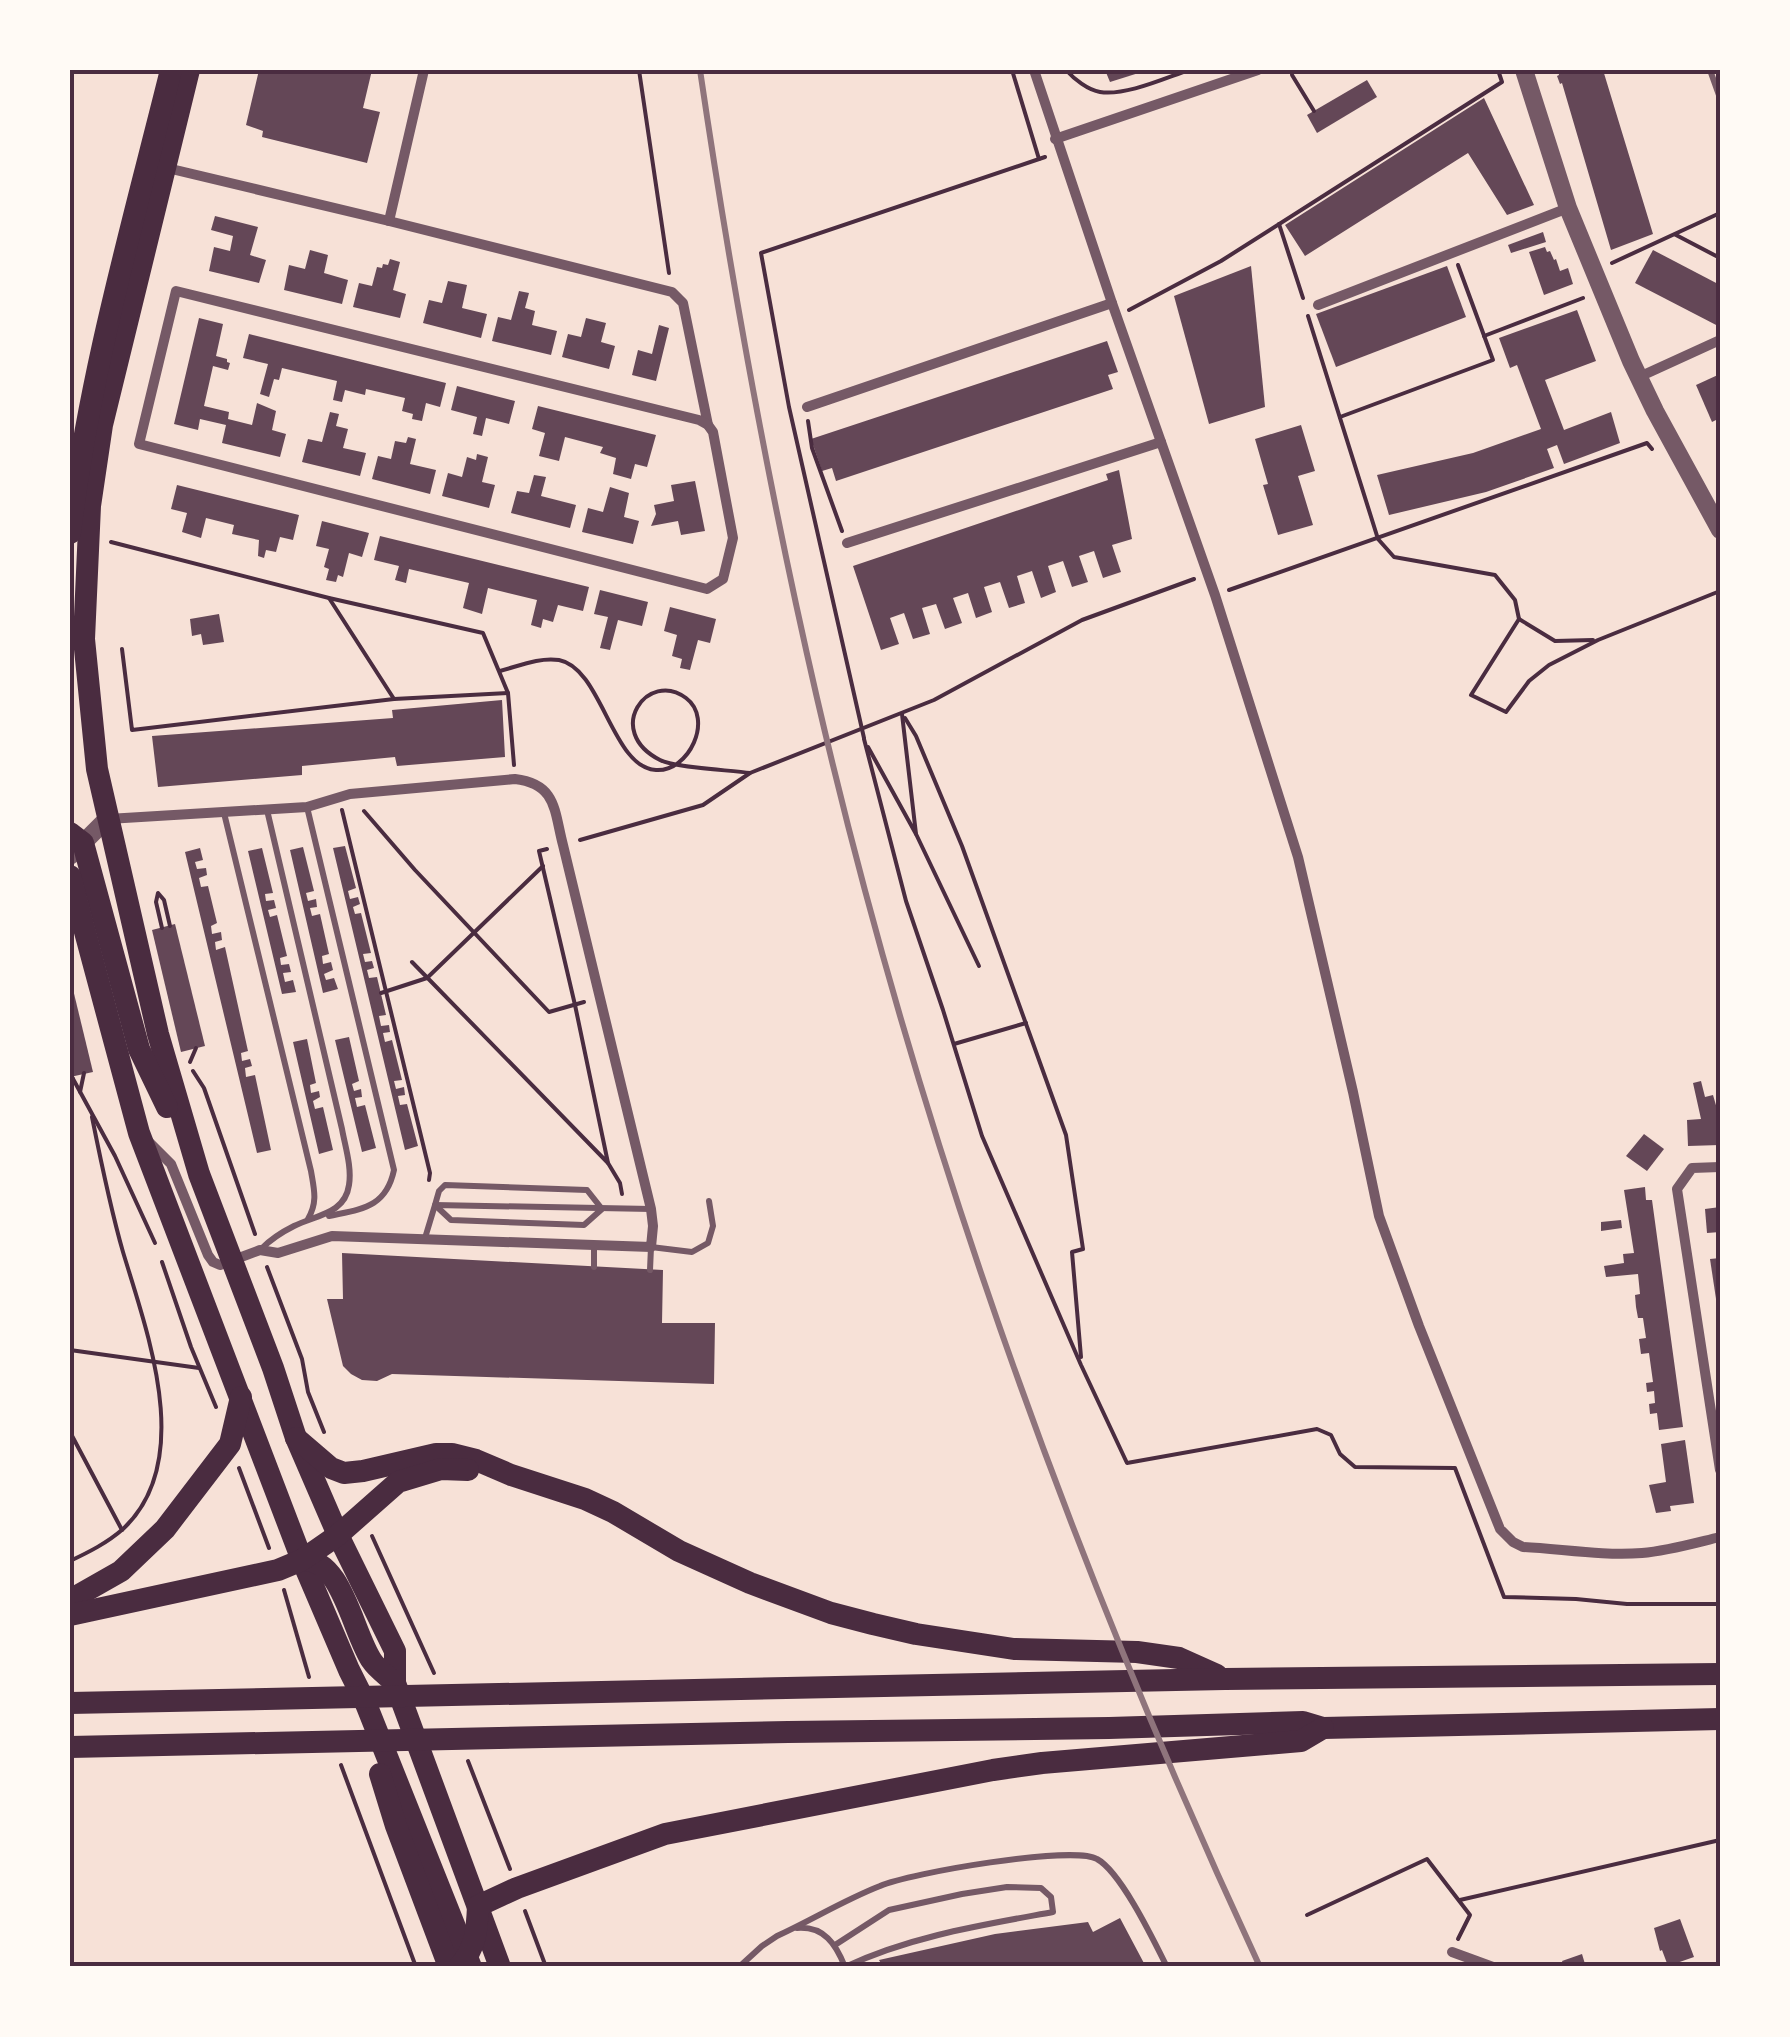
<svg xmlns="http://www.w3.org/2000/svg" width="1790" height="2037" font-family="Cabin,sans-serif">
<rect width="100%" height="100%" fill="#f7e1d7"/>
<!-- building -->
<g fill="#644757">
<polygon points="259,70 372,70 363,108 380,112 367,163 262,137 263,131 246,125"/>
<polygon points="1105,70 1145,70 1145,71 1110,82"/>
<polygon points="1558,70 1603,70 1653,234 1611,250 1562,83 1560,84 1557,76 1559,75"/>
<polygon points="1367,80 1377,97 1317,133 1307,115"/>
<polygon points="1484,98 1534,205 1507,215 1468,153 1305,256 1285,225"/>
<polygon points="215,216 258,227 250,255 266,260 259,283 209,271 214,247 230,251 233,236 211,230"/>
<polygon points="1543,232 1546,242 1511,253 1508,245"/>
<polygon points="1545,247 1547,252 1550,251 1554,260 1556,259 1560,271 1568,268 1573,284 1544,295 1529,252"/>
<polygon points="310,250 328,255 324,273 348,280 342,304 284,290 289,265 305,269"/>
<polygon points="1653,250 1720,285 1720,327 1635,283"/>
<polygon points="390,259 400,262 393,290 406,294 400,318 353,307 359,283 372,286 377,267 382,268 383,264 388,265"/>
<polygon points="1251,266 1265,407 1209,424 1174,296"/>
<polygon points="1447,266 1466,317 1336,367 1316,314"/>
<polygon points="448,281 467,285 462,308 487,314 481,338 423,323 429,300 442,303"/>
<polygon points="519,291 529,293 525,308 535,311 532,325 557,331 551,355 492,341 498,317 511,320"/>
<polygon points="1577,310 1596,361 1545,380 1564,430 1611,412 1620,443 1564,464 1557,445 1547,449 1554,468 1486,492 1389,515 1377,475 1473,453 1541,429 1517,365 1510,368 1499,338"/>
<polygon points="199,318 223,324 216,356 227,359 227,362 230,363 228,370 213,366 204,406 229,412 228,419 252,425 257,403 276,411 272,430 286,434 280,457 222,443 226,425 200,419 198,430 174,424"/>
<polygon points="586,318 606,323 601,342 615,346 609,369 562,357 568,334 581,337"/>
<polygon points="659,325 669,328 656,381 632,375 638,350 652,354"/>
<polygon points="249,334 446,383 440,407 426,403 422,421 412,419 413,414 402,411 405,398 366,389 365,395 345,390 342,402 333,400 337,381 282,368 279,380 274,379 269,397 260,394 268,364 243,358"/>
<polygon points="1107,341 1118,372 1108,375 1113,389 836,481 832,468 822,471 811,439"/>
<polygon points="1720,374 1720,418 1712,422 1696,385"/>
<polygon points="457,386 515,401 509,424 486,418 482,436 473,434 477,417 451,410"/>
<polygon points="538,406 656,435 647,467 635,464 631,479 613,474 616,458 600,453 603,447 565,437 559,461 539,456 545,433 532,429"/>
<polygon points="330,412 339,414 336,426 348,429 343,448 366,453 360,476 302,462 308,439 322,442"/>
<polygon points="1301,425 1315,471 1298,476 1313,525 1278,535 1263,485 1268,484 1255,439"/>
<polygon points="408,437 416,439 410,464 436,470 430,494 372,479 378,456 391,459 395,441 406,443"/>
<polygon points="477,454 488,457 482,482 495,485 489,508 442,496 448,473 462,477 467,457 476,460"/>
<polygon points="1119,470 1132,539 1112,545 1121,572 1103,578 1094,551 1079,556 1088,582 1072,587 1063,561 1048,566 1056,592 1041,598 1032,571 1017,576 1025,603 1009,608 1000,582 984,587 992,612 976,618 968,593 953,598 962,623 945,629 936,604 922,608 930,634 913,639 904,613 890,618 899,644 881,650 853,566 1108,480 1106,474"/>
<polygon points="534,475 546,477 541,496 576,505 570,528 511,513 517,491 529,493"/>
<polygon points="695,481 705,531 681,535 678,521 651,526 656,514 654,505 674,501 671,485"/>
<polygon points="177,485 299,515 293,540 280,537 276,552 266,550 264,558 258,556 259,540 232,534 234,525 206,518 201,538 182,532 187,513 171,509"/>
<polygon points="610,487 629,493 624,517 639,521 633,544 582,532 588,508 603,512"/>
<polygon points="322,521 369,533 362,557 349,553 343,577 338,575 336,582 326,580 329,569 324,567 329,549 316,546"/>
<polygon points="380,536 589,587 583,611 558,605 553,622 543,619 541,628 531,625 537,600 488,588 482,614 463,608 469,583 409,569 406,583 395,580 399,566 374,560"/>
<polygon points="600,590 648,602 642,626 618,620 610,650 600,648 608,617 594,614"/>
<polygon points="670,607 716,619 710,643 698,640 690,670 680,668 682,659 672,656 677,635 664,631"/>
<polygon points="219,614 224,642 203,645 201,634 192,636 190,619"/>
<polygon points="502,700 505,757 397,766 395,757 302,766 302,775 158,787 152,736 393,718 392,710"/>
<polygon points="345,846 356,888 348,891 350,899 358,897 360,904 353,907 355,914 361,913 371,953 363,954 365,962 372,961 374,968 367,970 369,978 377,977 386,1015 379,1016 381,1026 389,1025 390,1032 383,1033 385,1042 392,1040 402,1080 394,1081 396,1089 404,1087 405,1095 398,1096 400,1105 407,1104 418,1146 405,1150 333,848"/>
<polygon points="303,847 314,891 306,893 308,901 316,899 317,907 310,908 312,916 320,914 329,954 322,956 323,964 331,962 333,970 324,974 326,980 334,978 338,989 323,993 290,850"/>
<polygon points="200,848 203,860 195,862 197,869 206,868 207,875 199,878 201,887 208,886 217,923 211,926 212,934 221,932 222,940 215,942 216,950 225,947 248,1051 241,1053 242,1061 250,1059 252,1066 245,1068 246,1077 255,1075 271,1150 257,1153 185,852"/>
<polygon points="262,848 273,893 265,894 266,901 274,900 276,908 268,910 270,917 277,915 287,956 280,958 281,965 289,964 291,972 283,973 285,982 293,980 296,992 282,994 248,851"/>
<polygon points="175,924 205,1046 181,1052 152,930"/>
<polygon points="70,977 93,1072 70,1077"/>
<polygon points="349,1037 359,1081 352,1084 354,1091 361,1089 362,1097 355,1098 357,1107 365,1105 376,1148 362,1152 335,1040"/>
<polygon points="307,1039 316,1083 310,1085 311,1093 319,1091 320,1097 313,1101 315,1109 323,1107 333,1150 319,1154 293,1042"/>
<polygon points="1701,1081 1705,1097 1713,1095 1720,1119 1720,1145 1688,1146 1687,1120 1701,1119 1693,1083"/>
<polygon points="1644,1134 1664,1149 1647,1171 1626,1156"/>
<polygon points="1645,1187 1646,1200 1652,1200 1683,1427 1659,1430 1657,1413 1650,1414 1649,1404 1655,1403 1654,1391 1647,1392 1646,1383 1653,1382 1649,1353 1641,1354 1639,1339 1646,1338 1643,1318 1638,1318 1636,1307 1635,1295 1640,1294 1638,1274 1606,1277 1604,1266 1624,1263 1623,1254 1634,1253 1624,1190"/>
<polygon points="1720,1207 1720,1232 1707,1233 1705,1209"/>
<polygon points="1621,1220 1622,1228 1601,1231 1601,1222"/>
<polygon points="342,1253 663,1270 662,1323 715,1323 714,1384 392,1374 377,1381 362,1380 351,1374 343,1366 327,1299 343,1299"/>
<polygon points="1720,1258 1720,1312 1718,1312 1710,1259"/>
<polygon points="1685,1440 1694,1503 1670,1506 1671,1511 1656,1513 1649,1485 1666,1482 1661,1444"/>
<polygon points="1120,1918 1146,1967 883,1967 879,1960 995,1934 1088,1922 1093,1932"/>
<polygon points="1680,1919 1694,1957 1668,1966 1662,1950 1660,1951 1654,1928"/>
<polygon points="1582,1954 1585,1964 1590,1963 1591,1967 1564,1967 1562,1961"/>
</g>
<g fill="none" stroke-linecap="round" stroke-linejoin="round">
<!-- path -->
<g stroke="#4a2c40" stroke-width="4">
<polyline points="639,70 669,273"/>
<polyline points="1012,70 1039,159"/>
<path d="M1066,70C1074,79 1088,90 1100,92C1126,96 1165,78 1189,70"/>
<polyline points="1292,75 1314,111"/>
<polyline points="1279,224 1303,298"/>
<polyline points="1676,235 1720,258"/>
<polyline points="1612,263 1720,213"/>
<polyline points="1129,310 1221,261 1502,82 1498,70"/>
<polyline points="1308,316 1378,539 1394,557 1495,575 1515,600 1519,619 1471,695 1506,712 1529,681 1549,665 1598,640 1720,591"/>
<polyline points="1484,336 1583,298"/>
<polyline points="1340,417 1493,360 1458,265"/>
<polyline points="808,421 812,448 842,531"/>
<polyline points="111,542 329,598 483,633 508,693 514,765"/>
<polyline points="1229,590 1647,443 1652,449"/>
<polyline points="329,598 394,699"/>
<polyline points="1519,619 1555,641 1593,640"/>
<polyline points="122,649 132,730 394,699 508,693"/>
<path d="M500,671C519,666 539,657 559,660C602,668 612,768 656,770C689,772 714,719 686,698C648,669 603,731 660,760C676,768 730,770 750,773"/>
<polyline points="905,718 916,736 962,846 1066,1135 1083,1249 1072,1252 1081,1357"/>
<polyline points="864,738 789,407 761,253 1045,157"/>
<polyline points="864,739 906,901 943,1010 982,1136 1081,1365 1127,1463 1317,1429 1331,1435 1340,1454 1355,1467 1455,1468 1504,1597 1576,1599 1627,1604 1720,1604"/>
<polyline points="868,747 916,834 902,714"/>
<polyline points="342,810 430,1173 429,1180"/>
<polyline points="364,811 415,870 549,1012 584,1002"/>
<polyline points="916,834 979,966"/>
<polyline points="580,840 703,805 750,773 934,700 1082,620 1194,579"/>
<polyline points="162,928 156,902 158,893 164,900 170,926"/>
<polyline points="412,962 608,1163 575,1005 539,851 547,849"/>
<polyline points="381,993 427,978 543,866"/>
<polyline points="954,1044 1026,1023"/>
<polyline points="190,1062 196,1048"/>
<polyline points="193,1071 204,1088 255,1234"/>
<polyline points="72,1077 115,1156 155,1243"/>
<polyline points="70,1091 73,1079"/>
<polyline points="80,1092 84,1073"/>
<polyline points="70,1137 70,1164"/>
<polyline points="608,1163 620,1183 622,1194"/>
<polyline points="162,1262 191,1347 216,1407"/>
<polyline points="267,1267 302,1359 308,1392 324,1432"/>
<polyline points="70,1350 199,1368"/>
<polyline points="70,1432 122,1530"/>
<polyline points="239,1468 269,1548"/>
<polyline points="372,1536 434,1673"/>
<path d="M70,1561C89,1552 107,1543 123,1529C196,1461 147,1332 123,1252C110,1207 101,1162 92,1117"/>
<polyline points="284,1590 309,1677"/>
<polyline points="468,1761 510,1869"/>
<polyline points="341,1765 416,1967"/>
<polyline points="1460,1900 1720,1840"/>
<polyline points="525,1911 546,1967"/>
<polyline points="1307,1915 1427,1859 1470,1915 1458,1939"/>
</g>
<!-- service -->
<g stroke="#755966" stroke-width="6">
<polyline points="1710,70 1720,98"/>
<path d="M307,807L394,1170C386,1208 361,1209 329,1216"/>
<path d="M224,813L311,1171C314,1189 318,1202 308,1219"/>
<polygon points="445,1185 587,1190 602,1209 584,1225 451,1220 435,1205 439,1191"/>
<polyline points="425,1238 435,1205 651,1209"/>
<path d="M261,1249C271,1239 282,1232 294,1226C316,1215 345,1214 349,1185C352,1167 345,1146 342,1129L267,810"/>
<polyline points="594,1267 594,1246"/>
<polyline points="650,1270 651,1247 692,1252 708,1243 713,1226 709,1201"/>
<path d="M797,1928C824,1926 836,1944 845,1967"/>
<path d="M835,1945L889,1910L962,1894L1007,1887L1041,1888L1051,1897L1053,1912C982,1925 911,1936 845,1967"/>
<path d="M739,1967L762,1946L777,1936C812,1920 844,1900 880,1886C909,1873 1073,1845 1097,1859C1121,1872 1154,1941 1167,1967"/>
</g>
<!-- minor -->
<g stroke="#755966" stroke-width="10">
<path d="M1034,70L1112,303L1215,595L1298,857L1353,1092L1379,1216L1419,1326L1500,1529L1513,1542L1523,1547C1562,1549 1603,1556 1642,1553C1668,1551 1695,1543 1720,1537"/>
<polyline points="1055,139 1258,70"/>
<polyline points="163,167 389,221 672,292 683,303 708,425"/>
<polyline points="389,221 424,70"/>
<polygon points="176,291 699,420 708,425 713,432 733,538 723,579 707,589 139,444"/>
<polyline points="1318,305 1568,208"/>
<polyline points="1639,377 1720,340"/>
<polyline points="807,407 1112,303"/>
<polyline points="847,543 1161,442"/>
<path d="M108,819L307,807L350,794L515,779C557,784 554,811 563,845L651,1209L653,1226L651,1247L332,1236L278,1253L260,1250L220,1265L213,1262L208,1255L171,1164L148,1141"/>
<polyline points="1720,1167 1692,1168 1677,1189 1720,1470"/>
<polyline points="1452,1952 1493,1967"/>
</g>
<!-- tertiary -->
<g stroke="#755966" stroke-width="18">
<polyline points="1524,70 1568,208 1631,361 1655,411 1720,530"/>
<polyline points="70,856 107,819"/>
</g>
<!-- primary -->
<g stroke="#4a2c40" stroke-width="22">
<polyline points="189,70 102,425 90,506 84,639 97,769 158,1034 199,1174 273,1368 296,1438 338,1535 395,1651 395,1683 500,1967"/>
<path d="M70,533C89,375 133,223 171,70"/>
<polyline points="70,833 83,843 139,1049 167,1107"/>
<polyline points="70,876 139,1133 302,1560 349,1670 366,1704 471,1967"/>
<polyline points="380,1774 396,1826 449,1967"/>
</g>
<!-- trunk -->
<g stroke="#4a2c40" stroke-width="22">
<polyline points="296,1438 331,1468 344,1473 363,1471 436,1454 452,1454 476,1460 511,1475 585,1499 613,1512 679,1551 750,1583 831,1613 873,1624 916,1634 1014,1649 1137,1652 1179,1658 1217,1675"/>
<path d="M302,1560C342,1557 353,1634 372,1661C377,1669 388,1676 395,1683"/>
<polyline points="70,1600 121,1571 165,1529 230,1444 241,1397"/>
<polyline points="70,1615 278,1570 302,1560 338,1535 398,1482 441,1469 468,1470"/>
<polyline points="70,1703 1225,1679 1720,1674"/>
<polyline points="70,1747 788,1732 1109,1728 1303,1722 1323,1728 1720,1719"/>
<path d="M459,1967C476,1948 477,1930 478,1906L517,1888L665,1834L993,1770L1042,1763L1301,1741L1323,1728"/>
</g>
<!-- rail -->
<path stroke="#8f747c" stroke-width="6" d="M700,70C731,280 769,490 817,698C918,1135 1071,1560 1260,1967"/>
</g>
<!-- border -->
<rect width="1790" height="2037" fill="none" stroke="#fffaf5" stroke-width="145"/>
<rect x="72" y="72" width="1646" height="1892" fill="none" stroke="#4a2c40" stroke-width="4"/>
</svg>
